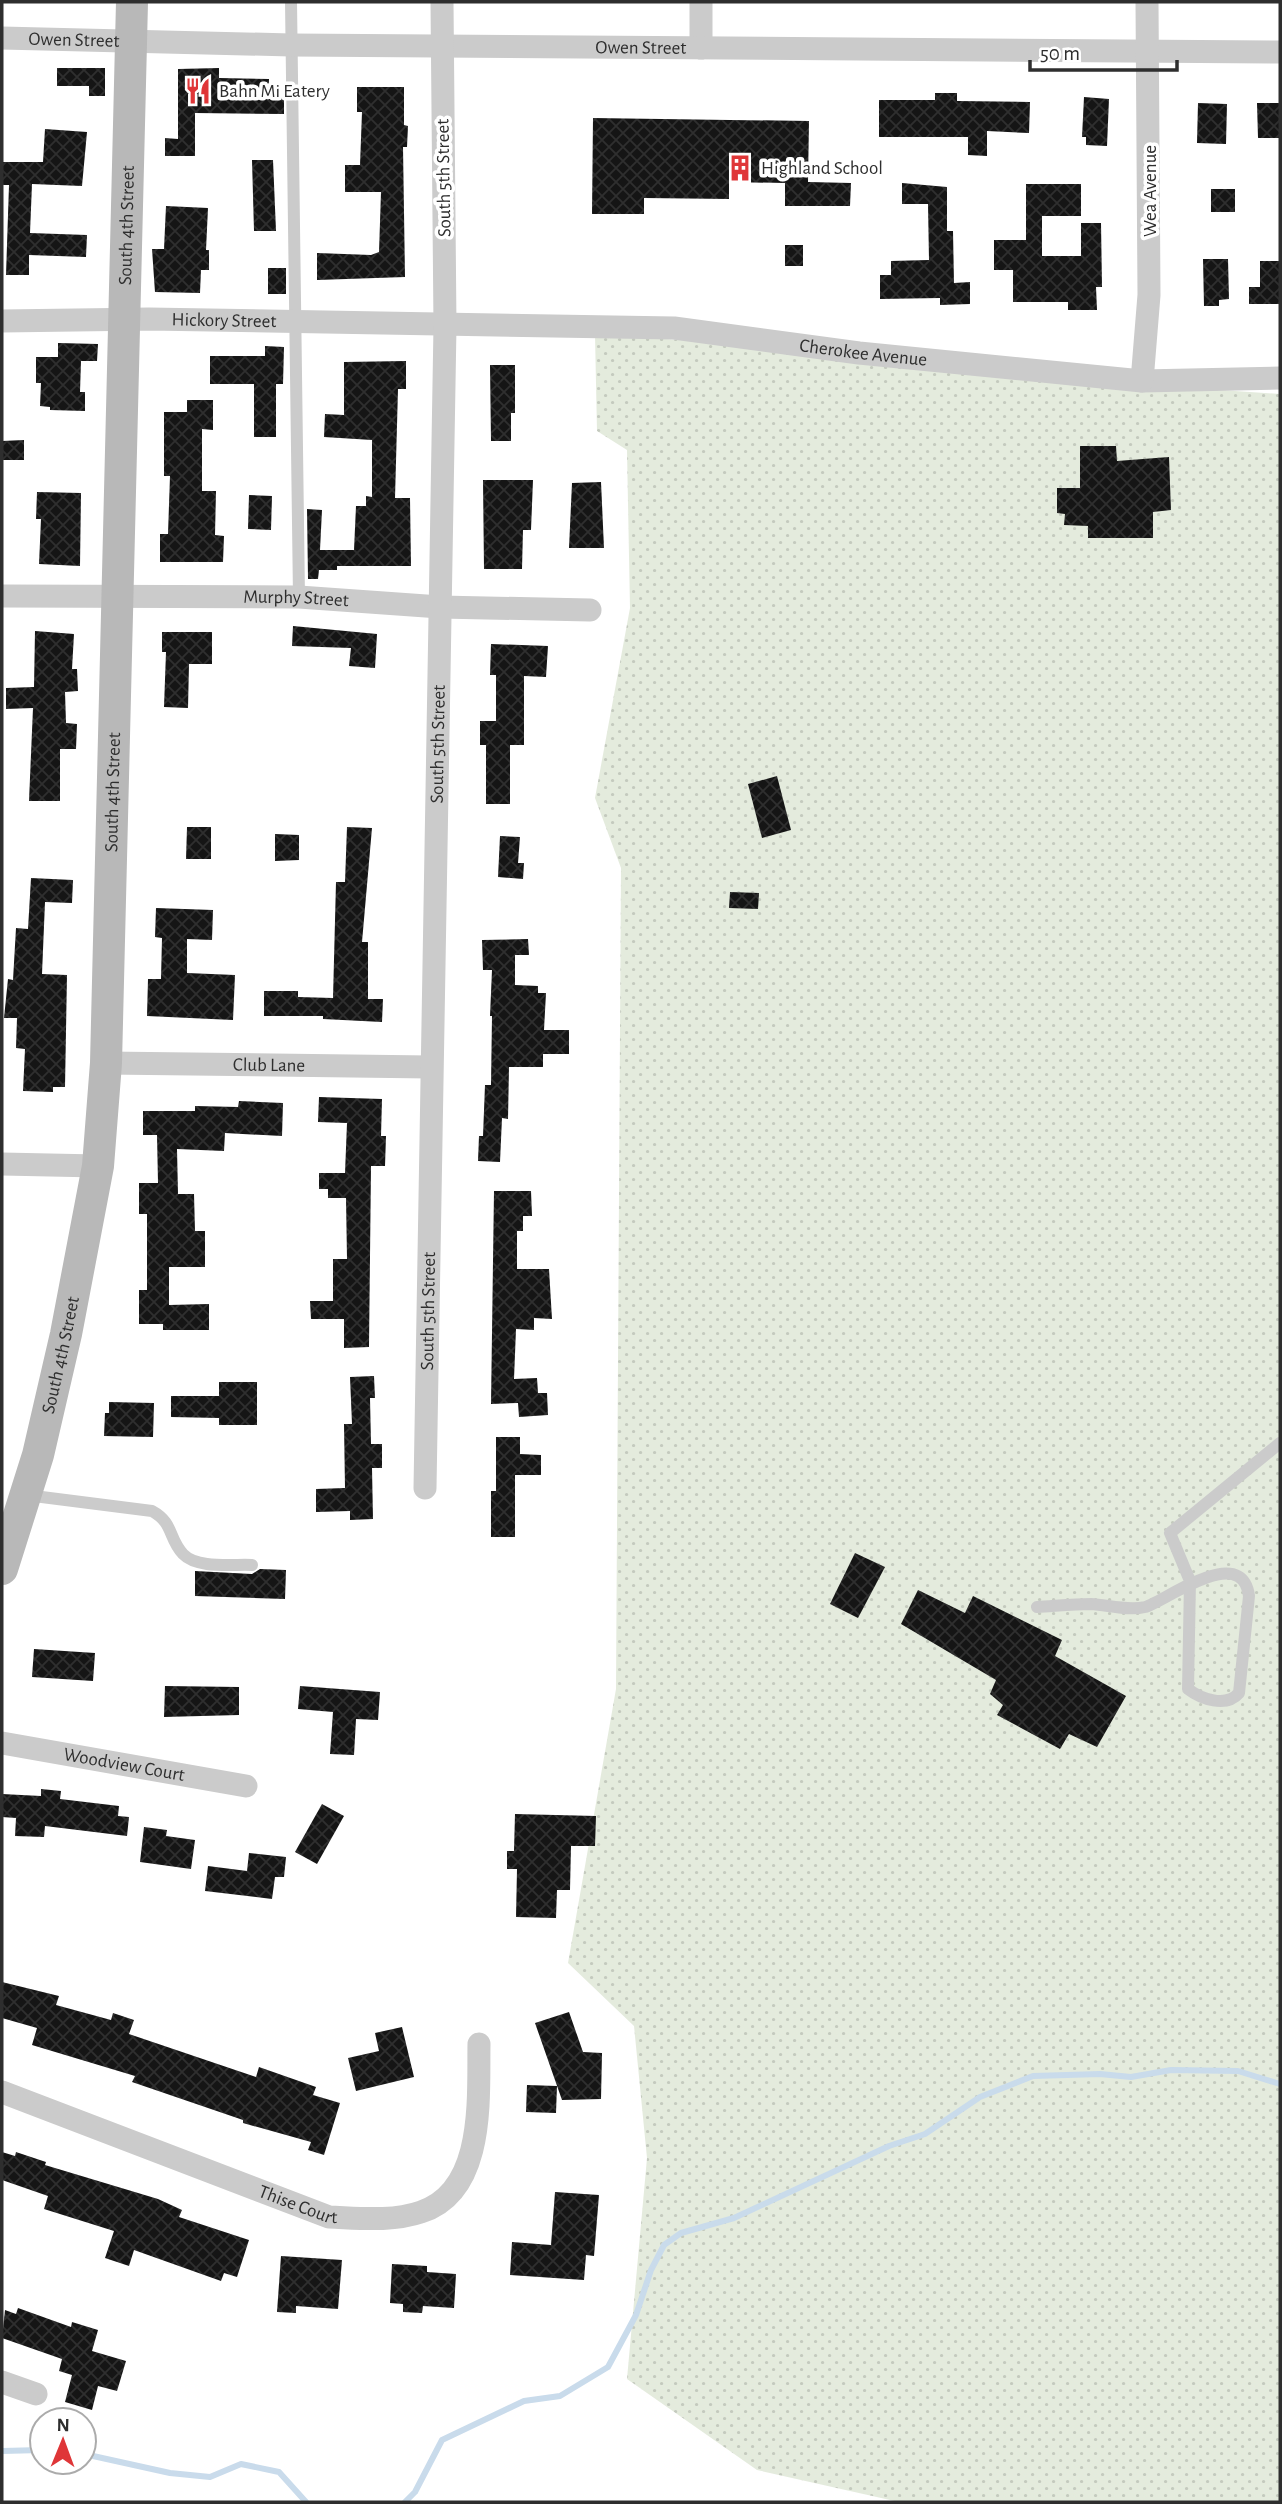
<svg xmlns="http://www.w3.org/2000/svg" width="1282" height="2504" font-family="'Alegreya Sans',sans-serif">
<defs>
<pattern id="grass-dots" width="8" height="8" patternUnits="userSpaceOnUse" patternTransform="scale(1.75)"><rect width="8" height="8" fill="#e4ebdd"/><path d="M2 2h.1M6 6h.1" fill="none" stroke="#c4cabe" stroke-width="1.8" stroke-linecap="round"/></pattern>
<pattern id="building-cross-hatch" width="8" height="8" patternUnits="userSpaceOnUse" patternTransform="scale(1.75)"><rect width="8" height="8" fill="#151515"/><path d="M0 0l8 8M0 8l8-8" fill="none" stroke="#2f2f2f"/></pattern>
</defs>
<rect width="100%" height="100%" fill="#fff"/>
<!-- grass -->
<polygon fill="url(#grass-dots)" points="595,335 700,341 1072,380 1280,394 1280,2502 899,2502 757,2470 627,2379 647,2158 634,2026 568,1963 616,1689 621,868 595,798 630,608 627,450 597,431"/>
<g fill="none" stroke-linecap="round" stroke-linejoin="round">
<!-- stream -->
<g stroke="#c9dbeb" stroke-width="6">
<polyline points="2,2451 42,2450"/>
<polyline points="84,2454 170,2473 210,2477 241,2464 279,2472 306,2502"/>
<polyline points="405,2502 415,2492 442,2440 524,2401 560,2396 608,2367 636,2315 651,2270 664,2245 681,2233 734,2218 889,2146 925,2134 980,2097 1033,2076 1100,2074 1131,2077 1171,2070 1238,2071 1280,2084"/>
</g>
</g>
<!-- building -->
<g fill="url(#building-cross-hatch)">
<polygon points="57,68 105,68 105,96 89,96 89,86 57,86"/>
<polygon points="219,68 219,78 269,79 269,95 284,95 284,114 195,113 195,156 165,156 165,138 178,139 178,69"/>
<polygon points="357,87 404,87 404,125 408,126 407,147 403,147 405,277 317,280 317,253 371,255 379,252 381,192 345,192 345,165 360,165 362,112 357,112"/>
<polygon points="935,93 957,93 957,101 1030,102 1029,133 987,131 987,156 968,155 968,137 879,137 879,100 935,100"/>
<polygon points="1084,97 1109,99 1107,146 1086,145 1086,137 1082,137"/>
<polygon points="1198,103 1227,104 1226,144 1197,143"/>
<polygon points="1257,103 1280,103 1280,138 1258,138"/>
<polygon points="593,118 809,121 808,182 851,183 850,206 785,206 785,183 729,182 729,199 644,198 644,214 592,214"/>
<polygon points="45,129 87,132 82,186 32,184 30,233 87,235 86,257 29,255 29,275 6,275 9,185 2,185 2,162 43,162"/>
<polygon points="252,160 273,160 276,231 254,231"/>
<polygon points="902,183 947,187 947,231 953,231 954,283 970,282 970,304 940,305 940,298 880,299 880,275 891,275 891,261 929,260 928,204 902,204"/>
<polygon points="1026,184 1081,184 1081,216 1042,216 1042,256 1081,256 1081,223 1101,223 1102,287 1096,287 1097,310 1068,310 1068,302 1013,302 1013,270 994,270 994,240 1026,240"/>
<rect x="1211" y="189" width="24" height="23"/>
<polygon points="166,206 208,208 206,250 209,250 209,270 201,270 200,293 155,292 152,249 164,249"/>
<rect x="785" y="245" width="18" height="21"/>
<polygon points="1203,259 1228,259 1229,299 1219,300 1219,306 1204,306"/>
<polygon points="1260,261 1280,261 1280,304 1249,304 1249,287 1260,287"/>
<rect x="268" y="268" width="18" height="26"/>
<polygon points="58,343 98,344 97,361 81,361 80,392 85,392 85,411 50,410 50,407 40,406 41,383 36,383 36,357 58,357"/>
<polygon points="265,346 284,347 283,384 276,384 276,437 254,437 254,384 210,384 210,356 265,356"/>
<polygon points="406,361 406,389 398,389 395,498 410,498 411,566 337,566 337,570 319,570 318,579 308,579 307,509 322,510 320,550 354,550 356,506 366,506 366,496 372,497 372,440 324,437 325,414 344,415 344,362"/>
<polygon points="490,365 515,365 515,413 511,413 511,441 491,441"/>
<polygon points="187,400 213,400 213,430 202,429 202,491 216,491 215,535 224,536 223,562 160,562 160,534 168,534 170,476 164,476 164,412 187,412"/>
<polygon points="24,440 24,460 2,460 2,441"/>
<polygon points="1080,446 1116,446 1117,461 1169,457 1171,510 1153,512 1153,538 1088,538 1088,526 1064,525 1065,514 1057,513 1057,488 1080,488"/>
<polygon points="483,480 533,480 531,530 523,530 522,569 484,569"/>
<polygon points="601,482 604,548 569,548 572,483"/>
<polygon points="37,492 81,493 80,566 39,564 41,519 36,519"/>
<polygon points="249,495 272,496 271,530 248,529"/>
<polygon points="293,626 377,634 375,668 349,666 351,648 292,646"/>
<polygon points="35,631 74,634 72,669 77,669 78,691 65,692 66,723 77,724 76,749 60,749 60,801 29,801 33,708 6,709 6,688 34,687"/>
<polygon points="162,632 212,632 212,664 189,664 188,708 164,707 166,652 162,652"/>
<polygon points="491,644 548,646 546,677 524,676 524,745 510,745 510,804 486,804 486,745 480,745 480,721 496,721 496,675 490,675"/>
<polygon points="777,776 791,830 762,838 748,784"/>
<polygon points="187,827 211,827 211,859 186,859"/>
<polygon points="347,827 372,828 362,942 368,942 368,999 383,999 382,1022 323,1019 323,1016 264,1016 264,991 298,991 298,997 333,998 336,882 345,882"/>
<polygon points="275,834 299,835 299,860 275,861"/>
<polygon points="500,836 520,837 518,863 524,863 523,879 498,877"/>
<polygon points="31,878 73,880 72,903 45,902 42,974 67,975 65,1087 53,1087 53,1092 23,1091 25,1049 16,1048 17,1018 4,1018 8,979 13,980 16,928 28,929"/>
<polygon points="730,892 759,893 758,909 729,908"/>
<polygon points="156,908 213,910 212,940 187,939 187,973 235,975 233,1020 147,1016 148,979 161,979 162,938 155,937"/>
<polygon points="528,939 529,955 515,955 515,985 538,986 538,993 546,993 544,1030 569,1030 569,1054 543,1054 543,1067 509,1067 508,1119 502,1118 500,1162 478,1161 479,1136 483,1136 485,1085 491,1085 492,1016 490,1016 492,970 483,970 482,940"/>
<polygon points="319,1097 382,1099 381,1136 386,1136 385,1166 371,1166 369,1347 344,1348 344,1319 311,1319 310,1301 333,1301 333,1259 347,1259 346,1198 328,1198 328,1189 319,1189 319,1173 345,1173 347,1123 318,1122"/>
<polygon points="239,1101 283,1103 282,1136 225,1133 224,1151 177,1149 178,1194 194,1194 195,1231 205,1231 205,1267 169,1267 169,1305 209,1304 209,1330 163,1330 163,1324 139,1324 139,1290 147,1290 147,1214 139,1214 139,1183 158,1183 157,1135 143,1135 143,1111 195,1111 195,1106 238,1107"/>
<polygon points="494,1191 531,1191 532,1216 523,1216 523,1231 517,1231 517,1269 549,1269 552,1319 534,1318 534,1330 516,1329 514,1379 537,1378 538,1393 547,1393 548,1415 519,1417 518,1403 491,1404"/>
<polygon points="374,1376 375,1398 370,1398 371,1444 382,1444 382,1468 372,1468 373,1519 350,1520 350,1511 316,1512 316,1489 345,1488 344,1424 352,1424 350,1377"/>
<polygon points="219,1382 257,1382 257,1425 219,1425 219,1418 171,1417 171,1396 219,1396"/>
<polygon points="109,1402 154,1403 153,1437 104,1436 105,1413 109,1413"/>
<polygon points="496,1437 520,1437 520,1454 541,1455 541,1475 515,1475 515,1537 491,1537 491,1491 496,1491"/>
<polygon points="855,1553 885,1567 858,1618 830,1604"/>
<polygon points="260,1569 286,1570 285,1599 195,1596 195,1571 252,1574"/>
<polygon points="918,1590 965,1613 973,1596 1062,1640 1055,1656 1126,1696 1097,1747 1069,1734 1060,1749 997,1715 1003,1705 990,1694 996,1680 901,1624"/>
<polygon points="34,1649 95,1653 93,1681 32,1677"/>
<polygon points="165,1686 239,1687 239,1715 164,1717"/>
<polygon points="300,1686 380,1692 378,1720 356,1719 354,1755 330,1754 333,1712 298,1709"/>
<polygon points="41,1789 61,1791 60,1799 119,1806 118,1816 129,1817 127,1836 45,1826 44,1837 15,1836 16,1818 2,1817 2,1794 41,1796"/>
<polygon points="322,1804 344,1816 317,1864 295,1852"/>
<polygon points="515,1814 596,1816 595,1846 571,1846 570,1890 557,1890 556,1918 516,1917 517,1869 507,1869 507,1851 514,1851"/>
<polygon points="144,1827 167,1830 166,1836 195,1840 191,1869 140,1862"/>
<polygon points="249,1853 286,1857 284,1877 275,1877 272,1899 205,1891 208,1866 247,1871"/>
<polygon points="2,1982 59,1996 56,2005 111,2020 113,2013 134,2020 129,2034 256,2077 259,2067 316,2087 313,2095 340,2103 324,2155 308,2150 311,2142 243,2123 243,2120 132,2082 135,2076 32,2045 37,2028 2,2018"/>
<polygon points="569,2012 583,2052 602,2053 601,2099 562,2100 535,2023"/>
<polygon points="402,2027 414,2077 356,2091 348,2058 379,2051 375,2033"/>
<polygon points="527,2085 557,2086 556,2113 526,2112"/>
<polygon points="2,2152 15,2156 16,2152 46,2162 45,2165 158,2199 182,2210 179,2217 249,2240 237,2277 224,2273 221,2281 134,2250 129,2266 105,2258 114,2231 44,2209 48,2196 2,2180"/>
<polygon points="555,2192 599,2195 594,2256 586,2255 584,2280 510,2275 512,2242 551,2245"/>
<polygon points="281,2256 342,2260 338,2309 296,2306 296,2313 277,2312"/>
<polygon points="392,2264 427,2266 427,2272 456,2274 454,2308 423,2306 422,2313 403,2312 403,2304 390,2303"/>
<polygon points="18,2308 71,2327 72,2322 98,2330 92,2351 126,2361 117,2391 98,2386 92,2410 65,2402 72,2375 59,2371 62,2359 2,2338 5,2310 16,2314"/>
</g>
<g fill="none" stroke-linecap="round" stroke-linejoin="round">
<!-- service -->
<g stroke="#cbcbcb" stroke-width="12">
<polyline points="291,2 299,597"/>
<path d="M26,1495L152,1511C174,1523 168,1538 183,1554C197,1569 233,1564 252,1565"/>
<path d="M1037,1607C1055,1606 1073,1604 1091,1604C1108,1605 1128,1611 1145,1607C1164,1602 1242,1542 1249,1596L1239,1693C1226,1708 1201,1699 1188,1689L1190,1581L1170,1533L1280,1443"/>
</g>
<!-- minor -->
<g stroke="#cbcbcb" stroke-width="23">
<polyline points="701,2 701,48"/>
<path id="s1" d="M2,38L291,45L1280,52"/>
<path id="s2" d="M2,321L149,319L674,328L859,353L1142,381L1280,378"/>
<polyline points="1142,381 1149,295 1147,2"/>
<path id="s3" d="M2,596L299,597L440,607L590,610"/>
<path id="s4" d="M106,1063L430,1067"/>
<polyline points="2,1164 98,1166"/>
<path id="s5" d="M425,1488L445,326L442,2"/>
<path id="s6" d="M2,1743L246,1786"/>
<path id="s7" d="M2,2092L329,2217C358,2218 392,2222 421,2212C486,2191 478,2097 479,2044"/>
<polyline points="2,2382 36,2394"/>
</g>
<!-- secondary -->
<path stroke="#b8b8b8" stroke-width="32" id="s8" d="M2,1569L38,1455L66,1334L98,1166L106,1063L132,2"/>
</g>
<!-- icons -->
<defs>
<g id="restaurant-bare" transform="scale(2.1)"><path d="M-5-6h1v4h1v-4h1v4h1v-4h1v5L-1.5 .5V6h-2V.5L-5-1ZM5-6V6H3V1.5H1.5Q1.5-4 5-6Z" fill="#df3638" stroke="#fff" stroke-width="2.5" paint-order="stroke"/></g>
<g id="building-bare" transform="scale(2.1)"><path d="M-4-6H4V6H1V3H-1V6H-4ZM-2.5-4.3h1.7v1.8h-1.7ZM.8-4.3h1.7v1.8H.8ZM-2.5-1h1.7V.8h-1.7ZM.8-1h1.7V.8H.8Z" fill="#df3638" stroke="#fff" stroke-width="2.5" paint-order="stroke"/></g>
</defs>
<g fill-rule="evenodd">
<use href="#restaurant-bare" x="198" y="91"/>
<use href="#building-bare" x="740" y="168"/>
</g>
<g text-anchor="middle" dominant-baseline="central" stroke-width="7" stroke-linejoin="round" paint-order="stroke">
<!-- street labels -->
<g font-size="19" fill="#2e2e2e" stroke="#fff">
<text stroke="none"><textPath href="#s1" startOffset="72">Owen Street</textPath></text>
<text stroke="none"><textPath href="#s1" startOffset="639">Owen Street</textPath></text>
<text transform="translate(444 178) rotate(-91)">South 5th Street</text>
<text transform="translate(1150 191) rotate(-90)">Wea Avenue</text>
<text stroke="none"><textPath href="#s8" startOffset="1356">South 4th Street</textPath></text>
<text stroke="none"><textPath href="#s2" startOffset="222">Hickory Street</textPath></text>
<text stroke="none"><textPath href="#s2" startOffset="863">Cherokee Avenue</textPath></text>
<text stroke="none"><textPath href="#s3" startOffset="294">Murphy Street</textPath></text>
<text stroke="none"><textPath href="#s5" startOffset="744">South 5th Street</textPath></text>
<text stroke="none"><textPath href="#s8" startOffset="789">South 4th Street</textPath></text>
<text stroke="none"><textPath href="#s4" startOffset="163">Club Lane</textPath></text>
<text stroke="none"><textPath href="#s5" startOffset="177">South 5th Street</textPath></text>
<text stroke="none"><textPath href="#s8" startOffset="222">South 4th Street</textPath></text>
<text stroke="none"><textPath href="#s6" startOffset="124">Woodview Court</textPath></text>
<text stroke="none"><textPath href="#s7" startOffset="317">Thise Court</textPath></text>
</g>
<!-- poi labels -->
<g font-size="19" fill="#2e2e2e" stroke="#fff" text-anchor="start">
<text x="219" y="91">Bahn Mi Eatery</text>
<text x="761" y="168">Highland School</text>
</g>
</g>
<!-- border -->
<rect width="1282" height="2504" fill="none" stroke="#2e2e2e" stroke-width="7"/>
<!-- north arrow -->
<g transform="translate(63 2441) rotate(1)"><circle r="33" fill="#ffffff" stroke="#ababab" stroke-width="2"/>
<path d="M0-5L12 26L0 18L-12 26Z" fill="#df3638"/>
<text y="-10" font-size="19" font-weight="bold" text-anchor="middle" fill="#2e2e2e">N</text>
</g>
<!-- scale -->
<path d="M1030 60v10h147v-10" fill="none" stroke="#2e2e2e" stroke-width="3.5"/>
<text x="1040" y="60" font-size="21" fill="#2e2e2e" stroke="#ffffff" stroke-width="5" paint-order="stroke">50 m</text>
</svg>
